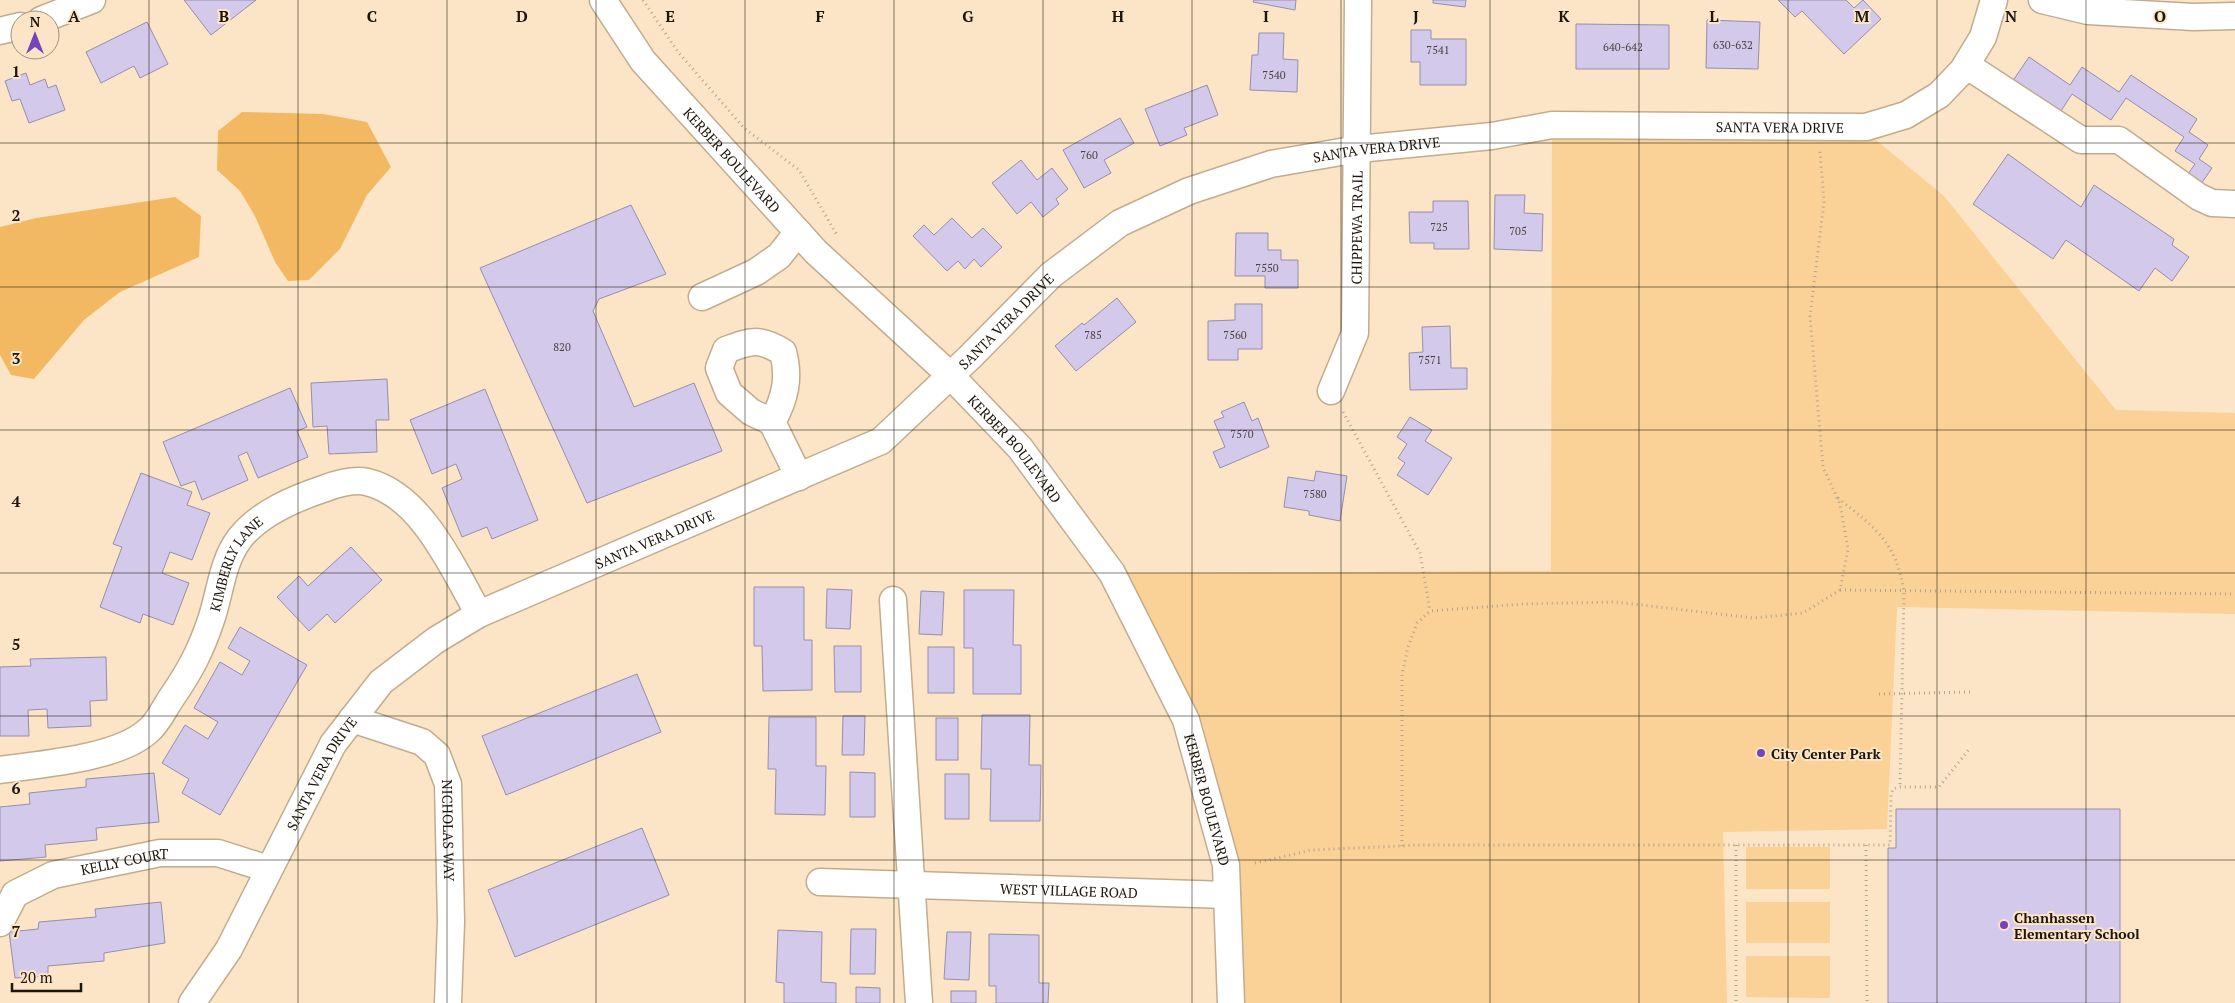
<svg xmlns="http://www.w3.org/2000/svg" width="2235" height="1003" font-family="'PT Serif',serif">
<rect width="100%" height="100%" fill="#fbe5c6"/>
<!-- green -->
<g fill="#fad196">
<polygon points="1552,125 1860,127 1944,196 2116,410 2235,413 2235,614 1897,607 1887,829 1723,832 1727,1003 1229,1003 1227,895 1186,720 1112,573 1551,571"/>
<rect x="1746" y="847" width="84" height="42"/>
<rect x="1746" y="902" width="84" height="41"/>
<polygon points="1746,956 1830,956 1830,998 1746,997"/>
</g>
<!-- water -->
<g fill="#f3b962">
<polygon points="242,112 323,114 367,122 391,167 367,195 340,249 309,280 288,281 275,262 255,216 240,191 217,170 218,131"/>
<polygon points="175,197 201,216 199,257 120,292 84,320 34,379 11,375 0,355 0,227 36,218"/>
</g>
<!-- building -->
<g fill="#d3c9ea" stroke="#978dad">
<polygon points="184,0 256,0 211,35"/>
<polygon points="1254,0 1296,0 1295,10 1253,2"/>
<polygon points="1433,0 1466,0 1465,7 1433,3"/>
<polygon points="1778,0 1846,0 1854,8 1863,0 1881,19 1844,54 1802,11 1795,17"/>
<polygon points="1707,20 1760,22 1758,69 1706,68"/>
<polygon points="147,22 168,64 140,78 134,66 101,83 86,52"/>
<polygon points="1576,24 1669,25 1669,69 1576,69"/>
<polygon points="1411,30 1431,30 1431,39 1466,39 1466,85 1420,85 1420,62 1411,62"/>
<polygon points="1259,33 1284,33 1283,59 1298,60 1297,92 1250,90 1252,55 1258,55"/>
<polygon points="2029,57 2070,85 2082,67 2119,92 2131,75 2197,119 2189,132 2208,145 2199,159 2212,168 2199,187 2186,177 2195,164 2175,151 2184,137 2126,98 2111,120 2072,94 2059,114 2012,82"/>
<polygon points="26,73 30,85 45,79 48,88 56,85 65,110 29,123 20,99 12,101 5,81"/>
<polygon points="1207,85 1218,115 1184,128 1187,135 1160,146 1145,109"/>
<polygon points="1120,118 1134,143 1104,160 1111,173 1084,188 1063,150"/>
<polygon points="2008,154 2081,207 2094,185 2174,239 2172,245 2189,257 2172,281 2155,268 2139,291 2066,240 2053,259 1973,204"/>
<polygon points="1021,160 1037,180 1052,168 1068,189 1056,199 1059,204 1043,217 1031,202 1017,214 992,183"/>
<polygon points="1495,195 1525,195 1524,213 1543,214 1542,251 1494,249"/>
<polygon points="1433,201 1468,201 1469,249 1434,249 1434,243 1410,243 1409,212 1433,212"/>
<polygon points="631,205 666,274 599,299 593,311 634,407 694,383 722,451 587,503 480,268"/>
<polygon points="952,218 972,238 983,228 1002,247 981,267 974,259 965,269 958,261 947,271 913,236 924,225 934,235"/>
<polygon points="1236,233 1268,233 1268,250 1281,250 1281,260 1298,260 1298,288 1265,288 1265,276 1235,276"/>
<polygon points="1117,298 1136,322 1076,371 1055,346 1082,323 1084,325"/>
<polygon points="1235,304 1262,304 1262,349 1238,349 1238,360 1208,360 1208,321 1235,320"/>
<polygon points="1450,326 1451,368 1467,368 1467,389 1410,390 1409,353 1423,352 1422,327"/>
<polygon points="387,379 389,420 376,420 377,452 329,454 327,426 313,427 311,383"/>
<polygon points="290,388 307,427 297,431 308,457 258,478 247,452 238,456 248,480 202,500 195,481 181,486 163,442"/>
<polygon points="485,389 538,520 492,539 487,527 462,537 442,488 462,479 456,464 432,474 410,420"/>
<polygon points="1244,402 1252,421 1258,418 1269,447 1220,468 1213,452 1225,447 1214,421 1224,417 1221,412"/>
<polygon points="1410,417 1432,430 1425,441 1452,458 1428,495 1397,475 1405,463 1398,458 1407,444 1397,437"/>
<polygon points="1316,471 1347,476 1340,521 1309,515 1309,511 1284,507 1288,477 1314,481"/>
<polygon points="141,473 192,492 187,505 210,513 192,560 170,552 162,573 189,583 173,625 143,614 140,623 100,607 122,547 113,544"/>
<polygon points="351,547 382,580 335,623 327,614 309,631 277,597 299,576 308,586"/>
<polygon points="754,587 804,587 804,640 812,640 812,690 763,691 762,646 754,646"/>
<polygon points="827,589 852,590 850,629 826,628"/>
<polygon points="964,590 1014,590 1013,645 1021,645 1021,694 973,694 973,648 964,648"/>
<polygon points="921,591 944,592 942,635 919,634"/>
<polygon points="240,627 307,665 220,815 182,793 189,779 162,763 185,725 208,739 218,722 194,708 220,662 242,675 250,661 228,648"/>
<polygon points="834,646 861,646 861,692 835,692"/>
<rect x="928" y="647" width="26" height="46"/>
<polygon points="106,657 107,700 90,701 91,726 48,728 47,709 28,710 29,736 0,736 0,667 31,666 30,659"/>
<polygon points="637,674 661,732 506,795 482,736"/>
<polygon points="982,715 1030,715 1029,765 1041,765 1040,821 990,821 991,769 981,769"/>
<polygon points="843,716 865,716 864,755 842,755"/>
<polygon points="769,717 816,717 816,766 826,766 825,815 775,814 776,769 768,769"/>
<rect x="936" y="718" width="22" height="42"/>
<polygon points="850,772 875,773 875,817 850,817"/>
<polygon points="154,773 159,822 96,828 97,840 45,845 46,857 0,861 0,807 30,804 29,793 86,787 86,779"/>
<rect x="945" y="774" width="24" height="45"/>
<polygon points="1896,809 2120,809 2120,1003 1888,1003 1888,848 1896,848"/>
<polygon points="642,828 669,895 515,957 488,890"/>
<polygon points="161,902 165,943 104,953 104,961 48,966 48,976 15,978 9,932 38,929 39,922 96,917 95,909"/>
<polygon points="851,929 876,929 875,974 850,974"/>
<polygon points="778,930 822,932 821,982 836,983 836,1003 784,1003 784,983 776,982"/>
<polygon points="947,932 971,932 969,980 944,979"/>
<polygon points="989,934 1039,935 1039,983 1049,983 1048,1003 996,1003 996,986 989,986"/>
<polygon points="856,987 880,988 880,1003 856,1003"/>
<rect x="951" y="991" width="25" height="12"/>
</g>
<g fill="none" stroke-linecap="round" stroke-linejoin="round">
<!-- minor casing -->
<g stroke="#c2ac8f" stroke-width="29">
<g id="minor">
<path id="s1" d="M603,0L643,61L816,252L950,375L1020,448L1112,573L1186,720L1226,865L1231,1003"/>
<polyline points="2042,0 2088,11 2193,17 2235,16"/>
<polyline points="41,20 92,0"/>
<polyline points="0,31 20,26"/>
<polyline points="1966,65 2081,140 2119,140 2199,197 2212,203 2235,204"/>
<polyline points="702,297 756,272 779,256 798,232"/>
<path id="s2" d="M1331,391L1355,333L1358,0"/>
<path d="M772,422C785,399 790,378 783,352C759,338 752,340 726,350L719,368L729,393L751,412L772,422L799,477"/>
<polyline points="893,600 919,1003"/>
<path id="s3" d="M352,719L422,742L437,755L448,784L451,922L448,1003"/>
<path id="s4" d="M0,770C41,764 117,759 148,731C158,723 165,707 172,697C190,671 201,650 211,620C220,594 222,561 240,538C260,513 293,499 323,489C335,484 354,479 367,482C422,495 453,569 479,614"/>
<path id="s5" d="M820,882L1227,895"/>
<path id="s6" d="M0,923L15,894L53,875L160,853H218L268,869"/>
<path id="s7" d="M192,1003L229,949L333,744L381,682L436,640L479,614L881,441L970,357L1051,275L1120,223L1189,191L1271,164L1358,149L1492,136L1552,125L1866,127L1906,115L1939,95L1963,70L1983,37L1994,0"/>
</g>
</g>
<!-- path -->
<g stroke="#b6a48b" stroke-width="3" stroke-dasharray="1 4" stroke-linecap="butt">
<polyline points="643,0 678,52 744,128 799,170 837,235"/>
<polyline points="1343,412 1420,553 1430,611"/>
<path d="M1838,498C1876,529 1895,540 1904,591L1900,787"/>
<polyline points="1840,590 2235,594"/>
<polyline points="1879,694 1970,692"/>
<polyline points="1736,845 1736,1003"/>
<polyline points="1866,845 1867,1003"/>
<polyline points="1402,846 1402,674 1408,647 1417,623 1430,611 1523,604 1615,602 1754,618 1803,613 1840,590 1848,549 1840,504 1823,467 1810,316 1824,202 1820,151"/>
<polyline points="1255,863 1312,850 1420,845 1890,845 1891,795 1893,789 1900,787 1939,787 1970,748"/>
</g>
<!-- minor -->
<use href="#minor" stroke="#fff" stroke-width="26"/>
</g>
<!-- grid -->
<path fill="none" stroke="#1d150a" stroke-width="1" stroke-opacity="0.55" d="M149,0V1003M298,0V1003M447,0V1003M596,0V1003M745,0V1003M894,0V1003M1043,0V1003M1192,0V1003M1341,0V1003M1490,0V1003M1639,0V1003M1788,0V1003M1937,0V1003M2086,0V1003M0,143H2235M0,287H2235M0,430H2235M0,573H2235M0,716H2235M0,860H2235"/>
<!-- markers -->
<g fill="#7543bb" stroke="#fbe5c6" stroke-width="2">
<circle cx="1761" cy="753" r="5"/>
<circle cx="2004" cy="925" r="5"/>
</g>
<g text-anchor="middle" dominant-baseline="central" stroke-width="4" stroke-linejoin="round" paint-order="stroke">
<!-- number labels -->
<g font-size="11" fill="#4a4242">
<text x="1733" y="45">630-632</text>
<text x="1623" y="47">640-642</text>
<text x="1438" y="50">7541</text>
<text x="1274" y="75">7540</text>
<text x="1089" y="155">760</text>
<text x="1439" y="227">725</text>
<text x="1518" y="231">705</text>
<text x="1267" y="268">7550</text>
<text x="1093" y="335">785</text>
<text x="1235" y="335">7560</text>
<text x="562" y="347">820</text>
<text x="1430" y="360">7571</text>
<text x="1242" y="434">7570</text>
<text x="1315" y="494">7580</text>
</g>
<!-- street labels -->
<g font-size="14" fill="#1d150a" stroke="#fbe5c6">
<text stroke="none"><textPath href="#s7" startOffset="1929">SANTA VERA DRIVE</textPath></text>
<text stroke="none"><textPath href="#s7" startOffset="1524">SANTA VERA DRIVE</textPath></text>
<text stroke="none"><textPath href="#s1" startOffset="206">KERBER BOULEVARD</textPath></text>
<text stroke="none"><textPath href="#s2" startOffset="168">CHIPPEWA TRAIL</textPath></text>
<text stroke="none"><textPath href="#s7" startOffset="1104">SANTA VERA DRIVE</textPath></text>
<text stroke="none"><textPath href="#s1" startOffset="611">KERBER BOULEVARD</textPath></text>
<text stroke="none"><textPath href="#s7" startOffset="684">SANTA VERA DRIVE</textPath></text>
<text stroke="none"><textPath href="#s4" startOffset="346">KIMBERLY LANE</textPath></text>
<text stroke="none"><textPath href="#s7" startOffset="264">SANTA VERA DRIVE</textPath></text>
<text stroke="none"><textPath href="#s1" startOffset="1016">KERBER BOULEVARD</textPath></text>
<text stroke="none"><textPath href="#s3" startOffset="171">NICHOLAS WAY</textPath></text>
<text stroke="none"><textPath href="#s6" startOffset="148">KELLY COURT</textPath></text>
<text stroke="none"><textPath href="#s5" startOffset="249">WEST VILLAGE ROAD</textPath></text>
</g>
<!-- poi labels -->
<g font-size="14" font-weight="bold" fill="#1d150a" stroke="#fbe5c6" text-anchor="start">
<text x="1771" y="753">City Center Park</text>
<text x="2014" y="917">Chanhassen<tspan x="2014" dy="16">Elementary School</tspan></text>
</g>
</g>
<g font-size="16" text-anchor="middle" font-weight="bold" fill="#1d150a" stroke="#fbe5c6" stroke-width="4" stroke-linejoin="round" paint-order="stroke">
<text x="74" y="22">A</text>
<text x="224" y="22">B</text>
<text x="372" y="22">C</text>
<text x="522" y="22">D</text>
<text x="670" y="22">E</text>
<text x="820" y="22">F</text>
<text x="968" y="22">G</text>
<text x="1118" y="22">H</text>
<text x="1266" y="22">I</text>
<text x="1416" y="22">J</text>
<text x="1564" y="22">K</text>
<text x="1714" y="22">L</text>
<text x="1862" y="22">M</text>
<text x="2011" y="22">N</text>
<text x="2160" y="22">O</text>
<text x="16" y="77">1</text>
<text x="16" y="221">2</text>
<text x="16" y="364">3</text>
<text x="16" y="507">4</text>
<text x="16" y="650">5</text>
<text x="16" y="794">6</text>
<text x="16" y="937">7</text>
</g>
<!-- north arrow -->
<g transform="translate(35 35)"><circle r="24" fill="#fbe5c6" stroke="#a2927b"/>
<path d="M0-4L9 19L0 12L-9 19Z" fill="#7543bb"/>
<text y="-8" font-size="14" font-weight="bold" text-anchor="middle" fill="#1d150a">N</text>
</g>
<!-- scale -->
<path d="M12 983v8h69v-8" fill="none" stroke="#1d150a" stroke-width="2.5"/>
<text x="20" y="983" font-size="15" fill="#1d150a" stroke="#fbe5c6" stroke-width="4" paint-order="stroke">20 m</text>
</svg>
